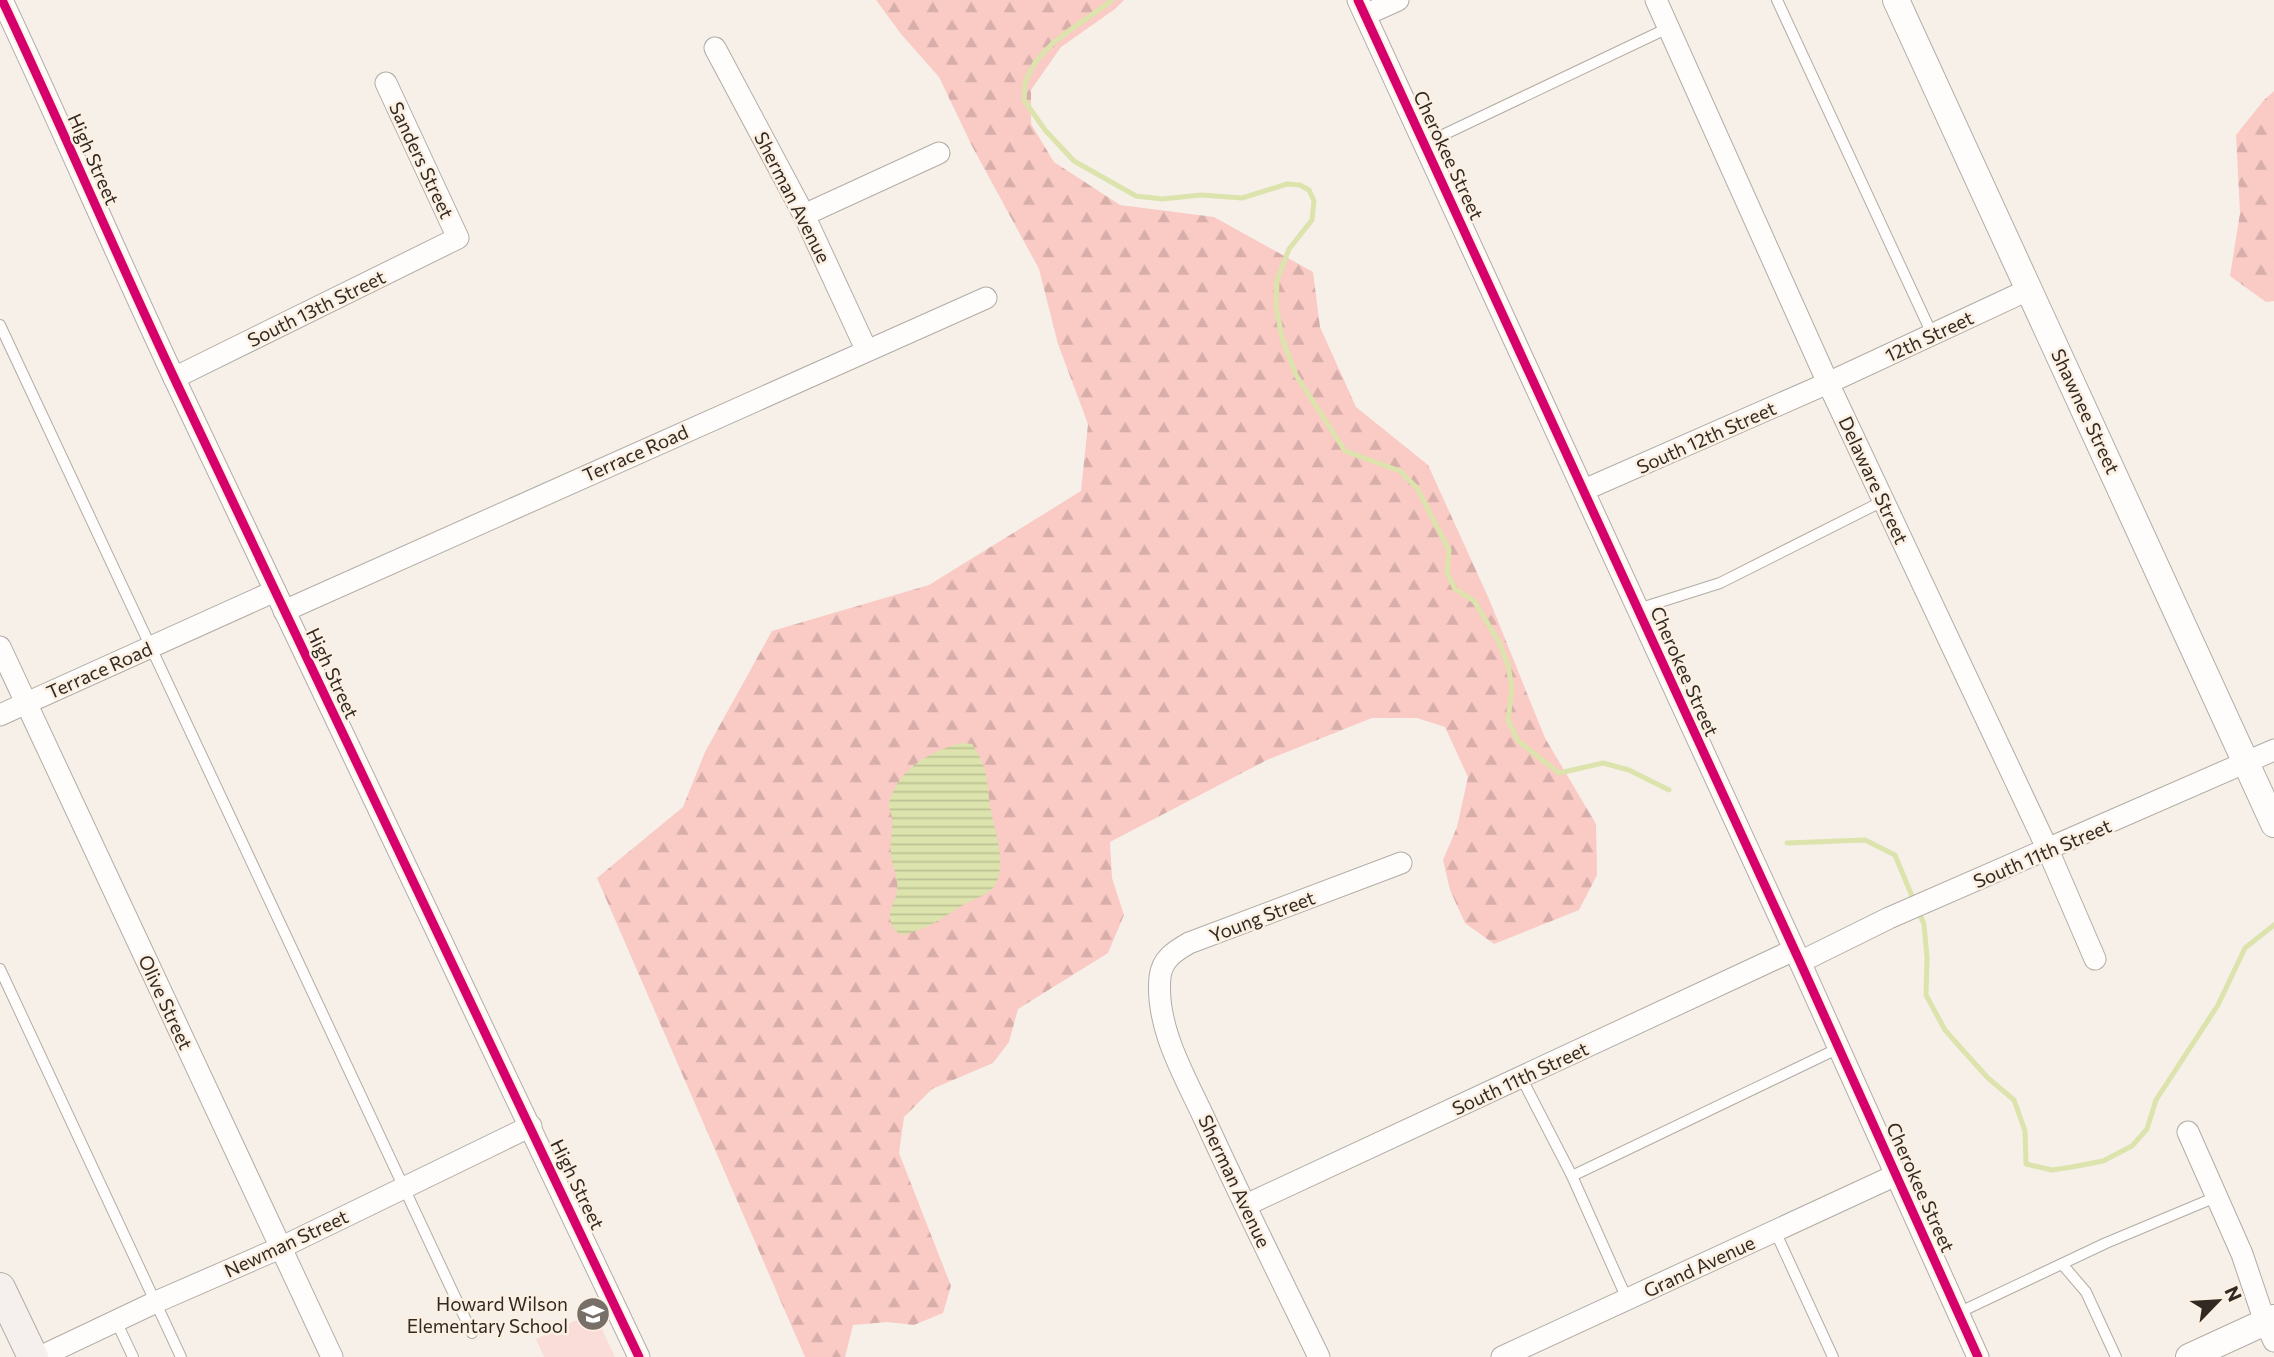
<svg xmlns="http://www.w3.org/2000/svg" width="2274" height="1357" font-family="Commissioner,sans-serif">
<defs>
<pattern id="forest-firs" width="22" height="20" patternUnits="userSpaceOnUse" patternTransform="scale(1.75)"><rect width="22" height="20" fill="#facac5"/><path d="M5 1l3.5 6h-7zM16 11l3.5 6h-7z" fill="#d7aea9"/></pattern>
<pattern id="water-rules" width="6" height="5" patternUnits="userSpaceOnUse" patternTransform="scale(1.75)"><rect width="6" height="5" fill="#dce3ac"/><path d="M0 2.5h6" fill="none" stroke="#bdc394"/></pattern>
</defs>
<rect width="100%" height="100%" fill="#f6f0e9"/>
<!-- forest -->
<g fill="url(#forest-firs)">
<polygon points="876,0 1124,0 1115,9 1061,47 1031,90 1031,124 1054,162 1120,205 1214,217 1313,272 1320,327 1356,407 1428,465 1489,599 1545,738 1596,824 1597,875 1579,910 1494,944 1465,923 1450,890 1443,860 1457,827 1468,777 1445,727 1417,718 1372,718 1267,760 1110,842 1112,878 1124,915 1108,953 1018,1009 1009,1042 993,1063 932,1089 904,1117 899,1153 951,1286 943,1313 914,1325 887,1322 853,1325 845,1357 805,1357 597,878 683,807 705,752 772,631 929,585 1081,491 1088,424 1058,344 1039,269 972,146 939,77 901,34"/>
<polygon points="2274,91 2274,301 2266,302 2230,276 2240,213 2236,135 2264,100"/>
</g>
<!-- pitch -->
<polygon fill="#faddd8" points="594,1312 615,1357 544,1357 536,1339"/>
<!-- water -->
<path fill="url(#water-rules)" d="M964,743L972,744C990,770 986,783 991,811C995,833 1007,864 995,885C989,895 973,899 963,905C943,917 926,931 901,935C895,931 891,926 890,918C889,908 896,901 897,891C899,877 892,867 891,854C889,835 897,824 888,805C891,798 893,790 897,784C911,762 940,747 964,743Z"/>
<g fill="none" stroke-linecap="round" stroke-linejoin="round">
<!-- stream -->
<g stroke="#dce3ac" stroke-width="5">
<path d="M1112,0C1084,23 1040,43 1027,78C1024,84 1025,93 1024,100L1045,130L1074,161L1136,196L1162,199L1201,195L1242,198L1287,184L1300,185L1309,190L1314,201L1312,220L1289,249L1277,280L1276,306L1282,338L1296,375L1345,451L1400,471L1417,488L1449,550L1447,572L1455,589L1474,601L1499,642L1508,665L1512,688L1508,720L1518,741L1559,773L1603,763L1629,770L1669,790"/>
<polyline points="1787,843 1865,840 1895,855 1914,901"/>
<polyline points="1918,910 1924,924 1927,958 1926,995 1945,1030 1960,1047 1988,1078 2014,1100 2025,1131 2026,1164 2052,1170 2072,1167 2103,1161 2132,1146 2147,1129 2156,1100 2218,1005 2245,948 2274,925"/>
</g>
<!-- service casing -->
<g stroke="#b2aca5" stroke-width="12">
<g id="service">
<polyline points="1777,0 1932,334"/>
<polyline points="1424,144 1668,28"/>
<polyline points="0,325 472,1333"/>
<polyline points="1638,609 1720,583 1883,501"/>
<polyline points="0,969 181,1357"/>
<polyline points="1521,1077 1572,1176 1627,1299"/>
<polyline points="1572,1176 1839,1048"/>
<polyline points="1775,1231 1833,1357"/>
<polyline points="2062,1264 2086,1292 2116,1357"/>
<polyline points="1958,1313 2106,1243 2216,1197"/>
<polyline points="116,1321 133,1357"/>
</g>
</g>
<!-- minor casing -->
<g stroke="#b2aca5" stroke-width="23">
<g id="minor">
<path d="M2,0C62,127 117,257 177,384C330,709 488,1032 639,1357"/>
<polyline points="1358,0 1800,962 1978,1357"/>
<polyline points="1656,0 1828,383 2048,850 2095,959"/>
<polyline points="1365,15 1398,0"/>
<polyline points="715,48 804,215 866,349"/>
<polyline points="804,215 939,153"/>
<polyline points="174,378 458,238 386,83"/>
<polyline points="1584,490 1828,383 2030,289"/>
<polyline points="284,611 986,298"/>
<polyline points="0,647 332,1357"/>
<polyline points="0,715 275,591"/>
<polyline points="1800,962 1889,918 2274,750"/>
<polyline points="2188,1132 2242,1254 2265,1322 2274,1341"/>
<polyline points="1246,1205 1794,950"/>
<polyline points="40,1357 156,1302 280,1248 531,1126"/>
<path d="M1319,1357C1281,1279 1242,1201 1206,1122C1186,1078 1155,1028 1160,977C1162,959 1175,951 1189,943L1401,863"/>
<polyline points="1502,1357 1896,1175"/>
</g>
</g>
<!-- tertiary casing -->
<g stroke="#b2aca5" stroke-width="28">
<g id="tertiary">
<polyline points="1896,0 2274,824"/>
<polyline points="2189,1357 2274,1318"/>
</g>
</g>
<!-- secondary casing -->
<g stroke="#b2aca5" stroke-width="32">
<polyline id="secondary" points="0,1288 33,1357"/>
</g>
<!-- service -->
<use href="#service" stroke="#fefdfc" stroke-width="10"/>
<!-- minor -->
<use href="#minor" stroke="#fefdfc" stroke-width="21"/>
<!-- tertiary -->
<use href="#tertiary" stroke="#fefdfc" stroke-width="26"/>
<!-- secondary -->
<use href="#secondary" stroke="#f5f0ed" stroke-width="30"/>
<!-- cycleway casing -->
<g stroke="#fcf0e3" stroke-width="13">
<g id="cycleway">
<path d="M2,0C62,127 117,257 177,384C330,709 488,1032 639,1357"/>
<polyline points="1358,0 1800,962 1978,1357"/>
</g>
</g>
<!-- cycleway -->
<use href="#cycleway" stroke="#d6006c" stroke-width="9"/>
</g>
<!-- icons -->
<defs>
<g id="school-disc" transform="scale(1.75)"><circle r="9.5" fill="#776f68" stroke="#fcf0e3"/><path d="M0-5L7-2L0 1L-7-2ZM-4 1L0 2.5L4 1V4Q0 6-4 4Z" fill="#fff"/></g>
</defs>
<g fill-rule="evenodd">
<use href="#school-disc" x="593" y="1314"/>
</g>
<g text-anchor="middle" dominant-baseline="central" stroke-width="5" stroke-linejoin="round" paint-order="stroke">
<!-- street labels -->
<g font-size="19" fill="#322a22" stroke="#fcf0e3">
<text transform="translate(1449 155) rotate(65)">Cherokee Street</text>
<text transform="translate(94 159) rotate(66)">High Street</text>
<text transform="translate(422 160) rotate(65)">Sanders Street</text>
<text transform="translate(793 197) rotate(63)">Sherman Avenue</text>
<text transform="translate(316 308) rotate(-26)">South 13th Street</text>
<text transform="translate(1929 336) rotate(-25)">12th Street</text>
<text transform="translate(2086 411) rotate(65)">Shawnee Street</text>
<text transform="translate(1706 437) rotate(-24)">South 12th Street</text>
<text transform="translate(635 453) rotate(-24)">Terrace Road</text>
<text transform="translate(1874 480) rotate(65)">Delaware Street</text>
<text transform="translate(99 670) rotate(-24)">Terrace Road</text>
<text transform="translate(1685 671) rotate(66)">Cherokee Street</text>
<text transform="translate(333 673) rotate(65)">High Street</text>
<text transform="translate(2042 853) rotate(-23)">South 11th Street</text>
<text transform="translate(1262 916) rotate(-21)">Young Street</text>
<text transform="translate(166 1002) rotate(65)">Olive Street</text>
<text transform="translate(1520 1078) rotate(-25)">South 11th Street</text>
<text transform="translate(1235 1181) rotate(65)">Sherman Avenue</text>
<text transform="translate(578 1184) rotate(64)">High Street</text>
<text transform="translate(1921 1187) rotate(66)">Cherokee Street</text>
<text transform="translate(286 1243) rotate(-25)">Newman Street</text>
<text transform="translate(1699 1266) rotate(-25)">Grand Avenue</text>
</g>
<!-- poi labels -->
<g font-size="19" fill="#322a22" stroke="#fcf0e3" text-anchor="end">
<text x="568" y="1303">Howard Wilson<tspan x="568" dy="22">Elementary School</tspan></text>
</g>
</g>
<!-- north arrow -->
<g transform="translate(2218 1301) rotate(65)" stroke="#fcf0e3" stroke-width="5" paint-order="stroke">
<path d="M0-5L12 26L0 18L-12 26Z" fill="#322a22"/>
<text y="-10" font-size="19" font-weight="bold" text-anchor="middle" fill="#322a22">N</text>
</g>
</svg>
